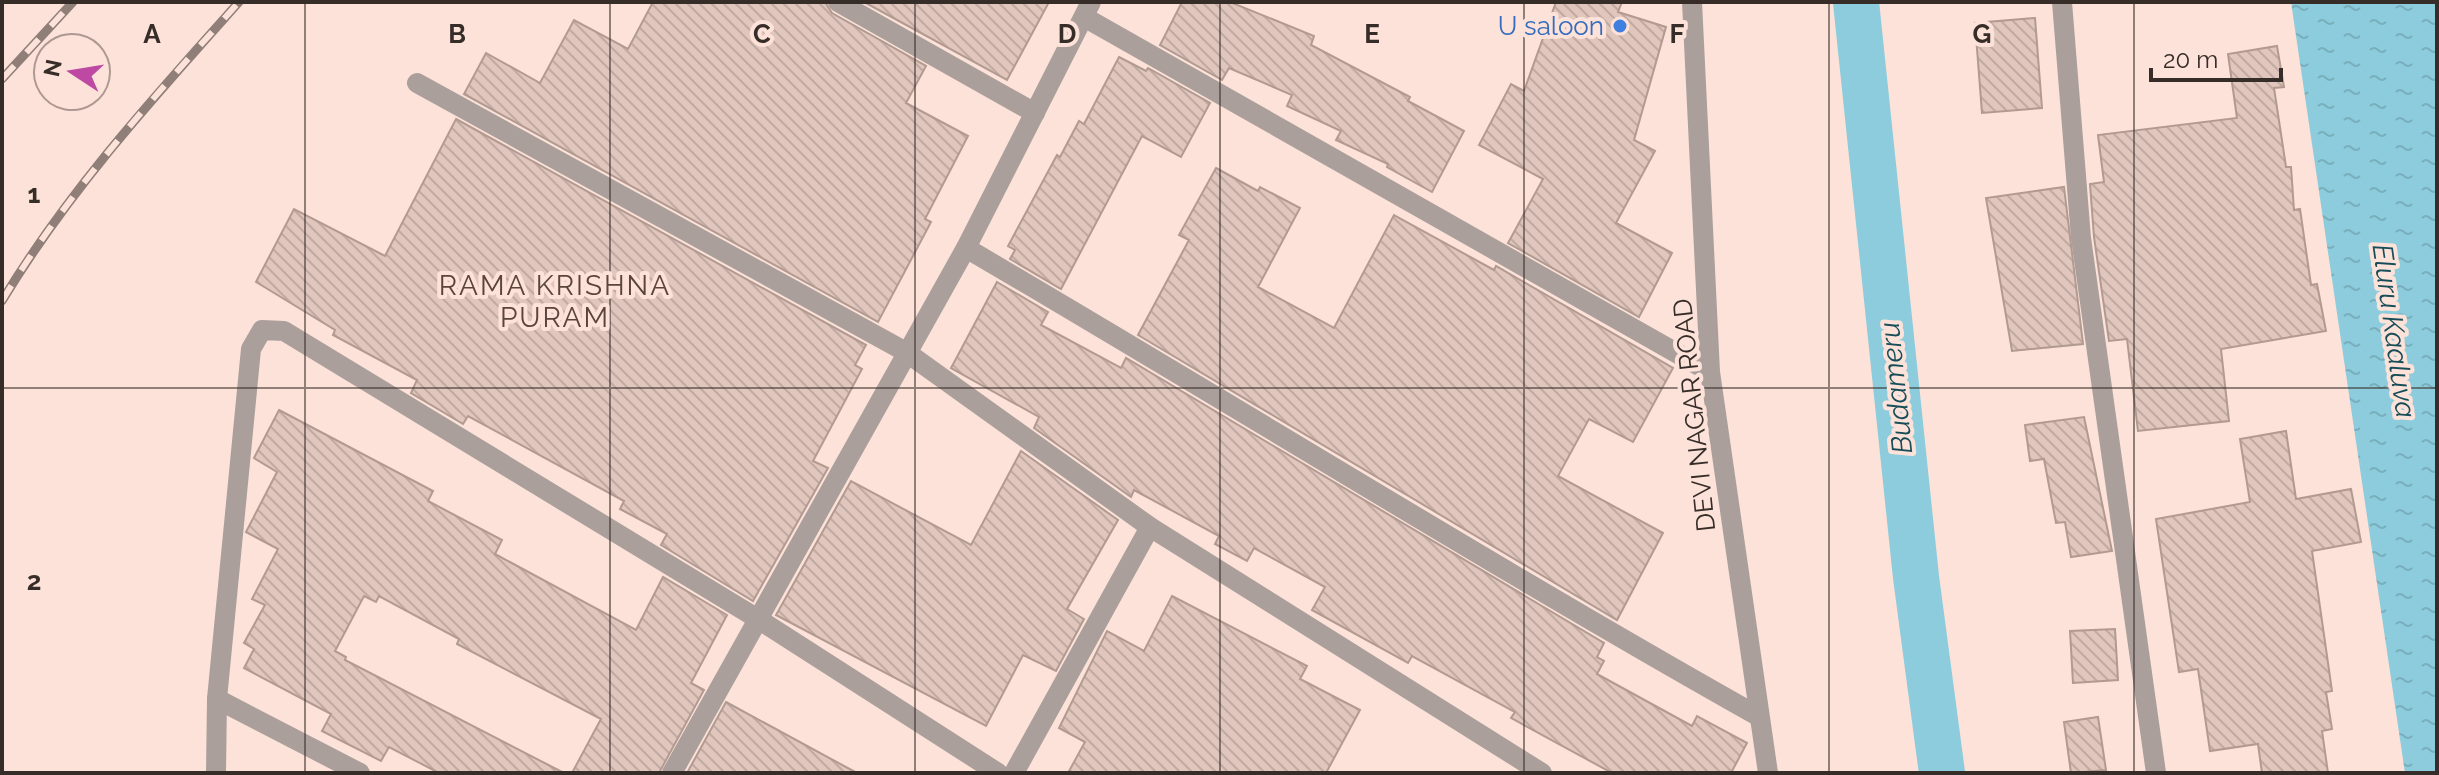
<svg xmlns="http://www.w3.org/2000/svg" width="2439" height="775" font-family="Raleway,sans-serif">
<defs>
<pattern id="water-ripples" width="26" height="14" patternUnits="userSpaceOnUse" patternTransform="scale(2)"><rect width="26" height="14" fill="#8cccdc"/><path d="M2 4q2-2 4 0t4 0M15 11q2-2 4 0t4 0" fill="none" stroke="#79afbd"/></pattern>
<pattern id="building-back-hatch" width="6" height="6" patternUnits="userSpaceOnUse" patternTransform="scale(2)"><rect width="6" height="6" fill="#e0c6bd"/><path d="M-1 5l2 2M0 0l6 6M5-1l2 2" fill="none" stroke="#c1aaa2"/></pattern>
</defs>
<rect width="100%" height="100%" fill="#fce2d8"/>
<!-- water -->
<polygon fill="url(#water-ripples)" points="2291,2 2437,2 2437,773 2405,773"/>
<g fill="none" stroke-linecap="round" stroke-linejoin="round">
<!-- canal -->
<polyline stroke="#8cccdc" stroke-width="46" points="1856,2 1916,577 1942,773"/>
</g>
<!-- building -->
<g fill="url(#building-back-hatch)" stroke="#b29a91" stroke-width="2">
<polygon points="653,2 825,2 832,13 926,66 906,103 968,136 925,219 931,222 878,322 464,94 486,53 540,83 574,20 628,49"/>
<polygon points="864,2 1049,2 1007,80"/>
<polygon points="1182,2 1230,2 1314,36 1311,45 1410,97 1408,101 1464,131 1432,192 1387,167 1388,164 1336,140 1341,131 1287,106 1292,95 1229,68 1222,80 1160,45"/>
<polygon points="1556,2 1622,2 1618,12 1666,27 1634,140 1655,151 1616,223 1672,253 1639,317 1508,243 1543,179 1479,145 1511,84 1524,91"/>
<polygon points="2035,18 2042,108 1982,113 1975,23"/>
<polygon points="2277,46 2284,87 2274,88 2286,167 2291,167 2294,210 2300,209 2311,285 2317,284 2326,331 2221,349 2229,421 2138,431 2127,339 2109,341 2094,237 2090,184 2104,182 2098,135 2237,118 2228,54"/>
<polygon points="1119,57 1146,71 1148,68 1210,103 1181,157 1142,136 1061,289 1010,259 1015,250 1008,246 1057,155 1060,157 1079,121 1084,124"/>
<polygon points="456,119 866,345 855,365 862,369 813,461 828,468 753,601 661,545 667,534 620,509 624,501 468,416 463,424 458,421 411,393 417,380 333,335 335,330 256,282 294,209 385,256"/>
<polygon points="1216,168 1258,191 1260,187 1300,208 1258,287 1334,328 1394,215 1494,270 1496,266 1673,368 1633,442 1589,419 1558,476 1663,533 1617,620 1138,335 1189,240 1179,235"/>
<polygon points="2064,187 2083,344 2012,351 1986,198"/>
<polygon points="997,282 1048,312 1041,325 1121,368 1126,358 1604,643 1597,657 1604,661 1597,674 1692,726 1697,716 1747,743 1731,773 1612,773 1511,718 1515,712 1412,656 1408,663 1312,610 1325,587 1254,548 1247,561 1215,544 1219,536 1134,490 1131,497 1034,428 1039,417 951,368"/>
<polygon points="279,410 433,491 428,501 502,540 495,554 636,630 663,577 727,615 691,683 704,690 659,773 572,773 601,719 457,644 459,639 379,596 376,602 364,596 335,651 346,657 345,660 564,773 439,773 389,747 381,761 322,731 331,714 244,668 254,649 244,643 265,605 252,599 278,549 246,532 277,472 254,458"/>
<polygon points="2084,417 2112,551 2071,557 2065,522 2056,523 2044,459 2030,461 2025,425"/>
<polygon points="2286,431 2296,499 2351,489 2361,542 2312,551 2332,691 2326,692 2332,729 2322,731 2328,773 2262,773 2258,744 2210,751 2198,669 2179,672 2156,519 2250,502 2240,439"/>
<polygon points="1021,451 1118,520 1067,609 1084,619 1056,671 1023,655 986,726 776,615 851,481 971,545"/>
<polygon points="1172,596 1307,666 1300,679 1360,710 1326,773 1068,773 1085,742 1059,728 1107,631 1144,651"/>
<polygon points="2115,629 2118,680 2073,683 2070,631"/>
<polygon points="726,702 857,773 687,773"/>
<polygon points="2098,717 2106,770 2071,773 2064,722"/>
</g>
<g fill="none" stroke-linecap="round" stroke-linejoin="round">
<!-- minor -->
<g stroke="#ab9f9c" stroke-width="20">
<polyline points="838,2 1035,113"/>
<polyline points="2062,2 2081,238 2156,773"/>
<polyline points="1084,17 1710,372"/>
<polyline points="417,83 906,352 1150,527 1542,773"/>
<path d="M966,248C1231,403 1491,566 1758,716"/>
<polyline points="217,699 360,773"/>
<polyline points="216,773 217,699 251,349 262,330 284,331 758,619 998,773"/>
<polyline points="672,773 966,248 1091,2"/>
<polyline points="1014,773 1150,527"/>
</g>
<!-- tertiary -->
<polyline stroke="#ab9f9c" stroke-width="20" points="1692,2 1710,372 1768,773"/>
<!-- rail casing -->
<g stroke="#907e78" stroke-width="9">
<g id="rail">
<polyline points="2,79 73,2"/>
<path d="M2,301C68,191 154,97 239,2"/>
</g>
</g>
<!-- rail -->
<use href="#rail" stroke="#fce2d8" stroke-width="6" stroke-dasharray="18" stroke-linecap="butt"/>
</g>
<!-- grid -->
<path fill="none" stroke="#362c28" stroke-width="2" stroke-opacity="0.55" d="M305,2V773M610,2V773M915,2V773M1220,2V773M1524,2V773M1829,2V773M2134,2V773M2,388H2437"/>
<!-- markers -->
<circle fill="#3f7fe0" stroke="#fce2d8" stroke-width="3" cx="1620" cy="26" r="8"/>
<g text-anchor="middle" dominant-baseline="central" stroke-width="8" stroke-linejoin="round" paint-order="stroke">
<!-- shop labels -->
<g font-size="26" fill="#366cbe" stroke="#fce2d8" text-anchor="end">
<text x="1604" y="26">U saloon</text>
</g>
<!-- street labels -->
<g font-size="26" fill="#362c28" stroke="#fce2d8">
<text transform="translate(1694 415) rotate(-96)">DEVI NAGAR ROAD</text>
</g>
<!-- neighbourhood labels -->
<g font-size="28" letter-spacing="2" fill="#5a453d" stroke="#fce2d8">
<text x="555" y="285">RAMA KRISHNA<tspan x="555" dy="32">PURAM</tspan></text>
</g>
<!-- water labels -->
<g font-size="28" font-style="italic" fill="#164d59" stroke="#fce2d8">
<text transform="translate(2394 331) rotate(82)">Eluru Kaaluva</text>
<text transform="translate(1896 388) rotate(-96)">Budameru</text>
</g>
</g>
<g font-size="26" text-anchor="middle" font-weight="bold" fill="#362c28" stroke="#fce2d8" stroke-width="8" stroke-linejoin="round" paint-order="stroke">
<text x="152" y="43">A</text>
<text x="457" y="43">B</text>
<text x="762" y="43">C</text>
<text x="1067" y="43">D</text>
<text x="1372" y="43">E</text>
<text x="1677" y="43">F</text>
<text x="1982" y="43">G</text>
<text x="34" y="203">1</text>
<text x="34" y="590">2</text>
</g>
<!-- border -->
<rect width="2439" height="775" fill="none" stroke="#362c28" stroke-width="8"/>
<!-- north arrow -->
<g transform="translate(72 72) rotate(282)"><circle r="38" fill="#fce2d8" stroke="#ad9992" stroke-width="2"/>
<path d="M0-6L14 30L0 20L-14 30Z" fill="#bd49a2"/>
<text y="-12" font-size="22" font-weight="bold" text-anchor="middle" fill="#362c28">N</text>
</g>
<!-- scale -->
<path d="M2151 68v12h130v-12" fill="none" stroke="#362c28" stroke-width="4"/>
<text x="2163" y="68" font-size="24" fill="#362c28" stroke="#fce2d8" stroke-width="6" paint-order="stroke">20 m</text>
</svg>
